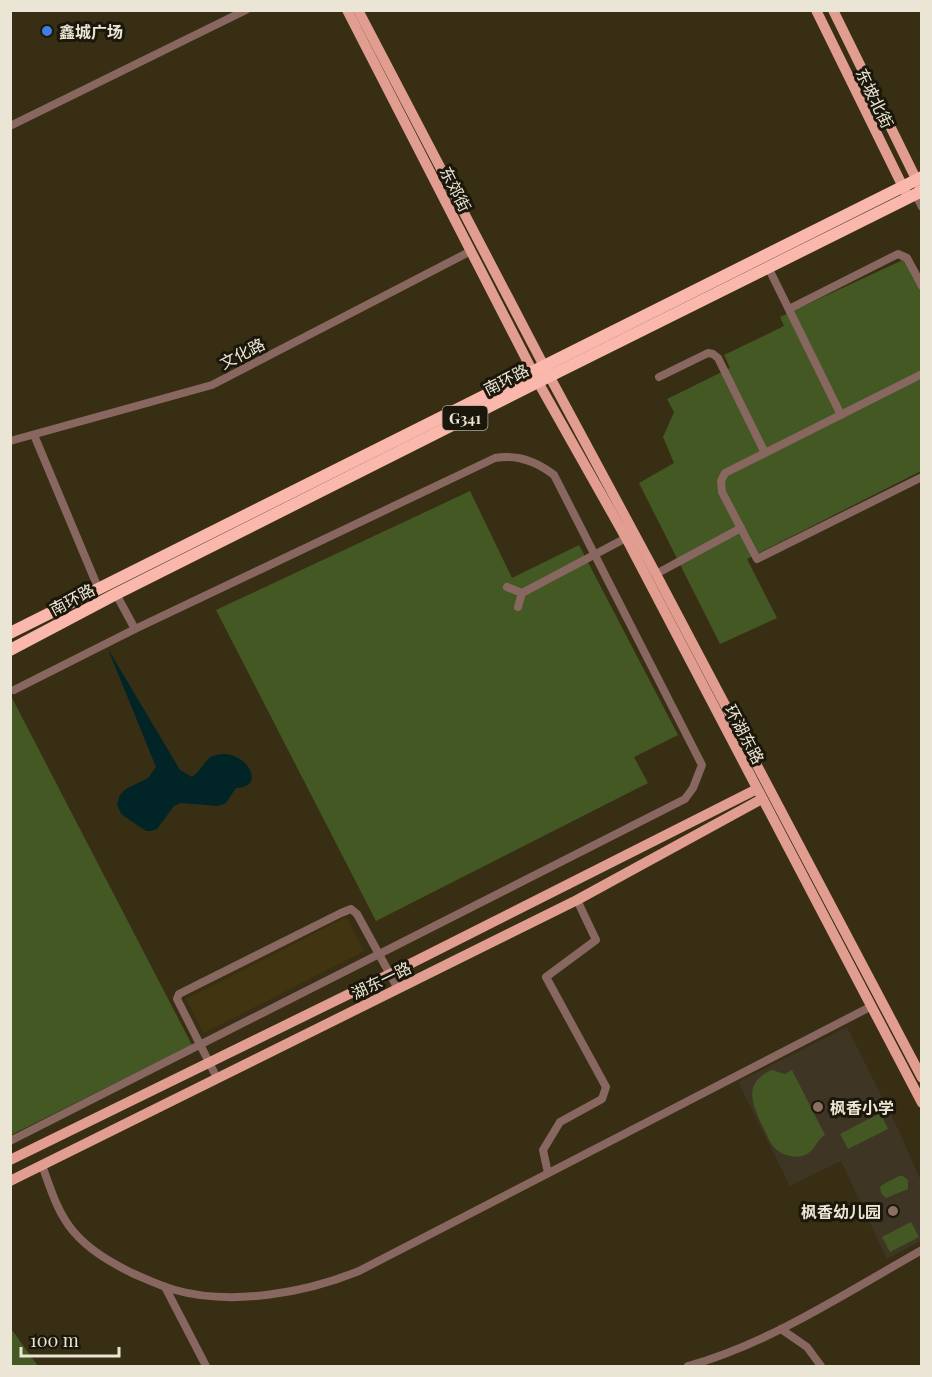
<svg xmlns="http://www.w3.org/2000/svg" width="932" height="1377" font-family="'Playfair Display','Noto Sans SC',serif">
<rect width="100%" height="100%" fill="#382e13"/>
<!-- built -->
<polygon fill="#413511" points="346,917 364,951 204,1033 186,999"/>
<!-- education -->
<polygon fill="#3f3525" points="847,1027 899,1131 921,1181 921,1241 887,1259 841,1161 790,1186 738,1082"/>
<!-- green -->
<g fill="#445823">
<polygon points="907,258 921,286 921,471 747,559 777,618 720,644 639,483 674,463 663,437 674,412 667,399 730,368 724,355 784,326 780,317"/>
<polygon points="470,491 512,578 579,545 678,735 634,757 648,783 376,921 216,610"/>
<polygon points="12,698 192,1045 11,1135 10,699"/>
<path d="M772,1070L785,1074L792,1070L825,1135C815,1141 815,1153 802,1156C793,1158 782,1155 776,1149C770,1144 767,1135 764,1129C753,1106 741,1083 772,1070Z"/>
<polygon points="880,1113 888,1129 848,1149 840,1134"/>
<polygon points="899,1176 903,1176 908,1180 908,1189 886,1198 881,1193 880,1187 882,1185"/>
<polygon points="911,1222 919,1237 890,1252 882,1237"/>
<polygon points="10,1328 12,1330 38,1366 11,1366"/>
</g>
<!-- water -->
<path fill="#012527" d="M108,649L180,770L192,777C200,772 204,761 211,757C241,742 271,787 236,788L226,803L218,806L181,803L174,806L157,829L151,831H146L121,814L117,804L120,795L126,789L148,778L156,767Z"/>
<g fill="none" stroke-linecap="round" stroke-linejoin="round">
<!-- minor -->
<g stroke="#896761" stroke-width="8">
<polyline points="10,126 246,10"/>
<polyline points="916,195 922,207"/>
<polyline points="768,267 841,415"/>
<polyline points="789,309 898,254 907,258 922,286"/>
<polyline points="922,374 725,473 721,481 722,492 757,559 922,477"/>
<polyline points="659,377 708,353 713,354 718,358 765,453"/>
<polyline points="34,435 99,590"/>
<polyline points="10,441 212,385 471,251"/>
<polyline points="656,574 741,528"/>
<polyline points="507,587 522,593 626,538"/>
<polyline points="116,594 135,629"/>
<polyline points="518,607 522,593"/>
<polyline points="217,1078 177,999 179,994 341,913 351,909 357,914 398,989"/>
<path d="M10,1141L685,799L693,788L702,765L554,475C536,461 517,454 495,458L135,629L14,690"/>
<path d="M42,1165C50,1187 57,1212 73,1231C89,1250 110,1262 132,1273C146,1279 160,1286 175,1290C232,1306 305,1293 359,1271L870,1007"/>
<polyline points="548,1173 543,1150 560,1122 602,1099 606,1087 546,977 596,940 577,900"/>
<polyline points="165,1287 206,1366"/>
<polyline points="781,1329 807,1347 821,1366"/>
<path d="M688,1366C771,1343 847,1292 922,1250"/>
</g>
<!-- major -->
<g stroke="#e29d91" stroke-width="10">
<polyline points="347,10 538,382 626,538 922,1103"/>
<polyline points="358,10 544,366 656,574 922,1078"/>
<polyline points="816,10 906,193"/>
<polyline points="833,10 922,191"/>
<polyline points="10,1160 390,974 757,789"/>
<polyline points="10,1181 577,900 762,799"/>
</g>
<!-- highway -->
<g stroke="#fab8ac" stroke-width="12">
<polyline points="10,633 922,177"/>
<polyline points="10,650 116,594 538,382 922,191"/>
</g>
</g>
<!-- markers -->
<circle fill="#3f7fe0" stroke="#1b170b" stroke-width="2" cx="47" cy="31" r="6"/>
<g fill="#8d6e63" stroke="#1b170b" stroke-width="2">
<circle cx="818" cy="1107" r="6"/>
<circle cx="893" cy="1211" r="6"/>
</g>
<g text-anchor="middle" dominant-baseline="central" stroke-width="6" stroke-linejoin="round" paint-order="stroke">
<!-- shield labels -->
<rect fill="#1b170b" stroke="#ada798" stroke-width="1.5" x="442.5" y="406" width="45" height="24" rx="4.5"/>
<g font-size="15" font-weight="bold" fill="#ebe5d5">
<text x="465" y="418">G341</text>
</g>
<!-- poi labels -->
<g font-size="16" font-weight="bold" fill="#ebe5d5" stroke="#1b170b" text-anchor="start">
<text x="59" y="31">鑫城广场</text>
<text x="830" y="1107">枫香小学</text>
<text x="881" y="1211" text-anchor="end">枫香幼儿园</text>
</g>
<!-- street labels -->
<g font-size="16" fill="#ebe5d5" stroke="#1b170b">
<text transform="translate(875 98) rotate(64)">东坡北街</text>
<text transform="translate(456 189) rotate(63)">东郊街</text>
<text transform="translate(242 353) rotate(-27)">文化路</text>
<text transform="translate(506 379) rotate(-27)">南环路</text>
<text transform="translate(72 599) rotate(-28)">南环路</text>
<text transform="translate(745 734) rotate(62)">环湖东路</text>
<text transform="translate(381 980) rotate(-26)">湖东一路</text>
</g>
</g>
<!-- border -->
<rect width="932" height="1377" fill="none" stroke="#ebe5d5" stroke-width="24"/>
<!-- scale -->
<path d="M21 1347v9h98v-9" fill="none" stroke="#ebe5d5" stroke-width="3"/>
<text x="30" y="1347" font-size="18" fill="#ebe5d5" stroke="#1b170b" stroke-width="4.5" paint-order="stroke">100 m</text>
</svg>
